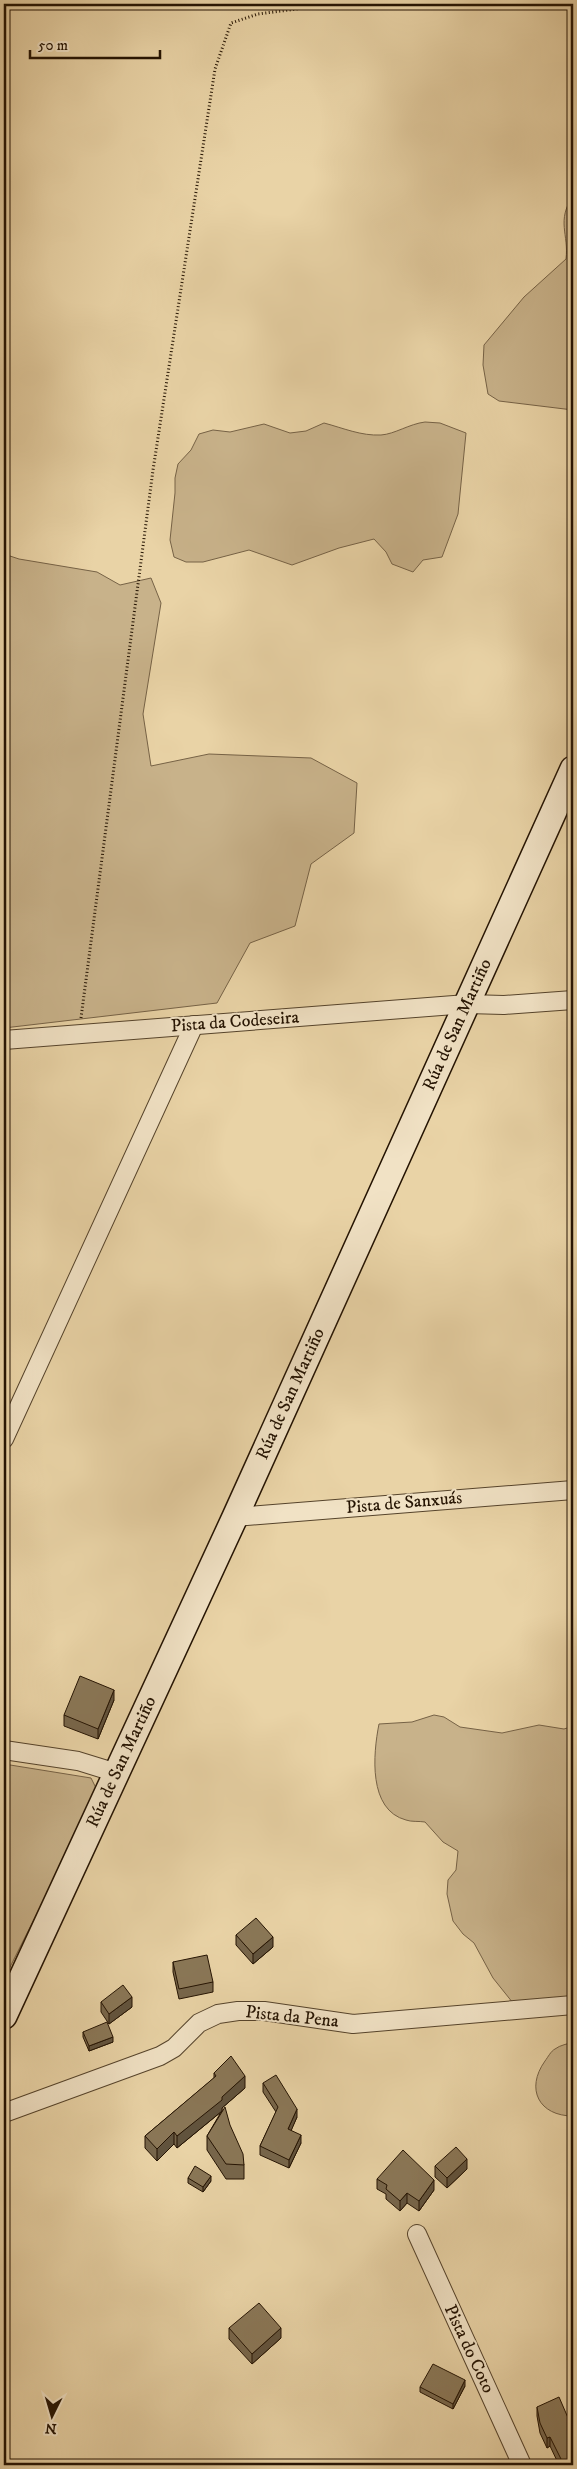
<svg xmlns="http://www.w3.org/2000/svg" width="577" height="2469" font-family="'IM FELL DW Pica',serif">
<rect width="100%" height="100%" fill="#e9d3a6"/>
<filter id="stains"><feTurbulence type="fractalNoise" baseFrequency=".004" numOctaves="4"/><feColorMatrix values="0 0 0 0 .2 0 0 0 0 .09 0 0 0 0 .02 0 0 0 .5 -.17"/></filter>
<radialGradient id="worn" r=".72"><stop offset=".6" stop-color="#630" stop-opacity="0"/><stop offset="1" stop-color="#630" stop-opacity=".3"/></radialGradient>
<!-- green -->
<g fill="#c8b28a" stroke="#766246">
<path d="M573,196V410L499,401L488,394L483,365L484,345L524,297L566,259C569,234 556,221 573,196Z"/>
<path d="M425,422L440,423L466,433L458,514L442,557L423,560L413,572L392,564L386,552L374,539L339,548L292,565L249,550L203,562H186L174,557L170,540L175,493V478L178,464L191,450L199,434L213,430L230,432L264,424L290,433L306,431L324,423C343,428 361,436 381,435C395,434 409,424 425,422Z"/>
<polygon points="4,554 19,559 97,572 120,585 151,578 161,603 143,714 151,766 209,754 311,758 357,783 354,833 311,864 295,926 250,943 217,1003 4,1028"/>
<path d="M434,1715L444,1717L460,1727L502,1733L539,1725L564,1729L573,1726V2001L513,2003L493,1978L474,1943L463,1934L453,1921L447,1894L448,1880L456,1870L458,1851L443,1842L425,1822C419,1821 411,1822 406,1820C368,1810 373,1754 379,1724L412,1722Z"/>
<polygon points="4,1764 91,1778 98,1792 4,1979"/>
<path d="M573,2042V2116C539,2116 525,2089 545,2061C548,2057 551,2051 555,2049C560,2045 568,2044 573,2042Z"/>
</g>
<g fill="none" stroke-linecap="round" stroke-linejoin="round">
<!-- street casing -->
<g stroke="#55432b" stroke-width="20">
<g id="street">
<polyline points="4,1040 467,1004 504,1005 573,1000"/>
<polyline points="4,1439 194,1025"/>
<polyline points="235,1517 573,1490"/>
<polyline points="4,1750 78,1761 117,1773"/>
<polyline points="4,2113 160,2056 174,2048 199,2023 218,2014 238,2011 264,2011 353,2024 573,2005"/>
<polyline points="417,2234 522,2465"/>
</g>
</g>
<!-- secondary casing -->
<g stroke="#241302" stroke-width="28">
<g id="secondary">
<path id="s1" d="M4,2016L235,1517L573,769"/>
</g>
</g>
<!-- path -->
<polyline stroke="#241302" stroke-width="3" stroke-dasharray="1 2.5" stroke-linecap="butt" points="81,1018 153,470 215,69 231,23 258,14 335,4"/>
<!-- street -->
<use href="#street" stroke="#f1e2c5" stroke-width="18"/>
<!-- secondary -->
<use href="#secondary" stroke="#f1e2c5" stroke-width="25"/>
</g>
<!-- wall -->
<g fill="#77664b" stroke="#241302">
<polygon points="114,1700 98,1739 64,1726 64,1715"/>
<polygon points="236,1935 273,1947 253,1964 236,1945"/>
<polygon points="173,1962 213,1982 213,1992 179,1999 173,1972"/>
<polygon points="101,2002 132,2007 109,2024 101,2012"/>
<polygon points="83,2032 113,2042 89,2051 83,2037"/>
<polygon points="214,2073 245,2088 222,2108 222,2110 244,2165 244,2179 226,2179 207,2150 207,2136 221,2112 177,2148 174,2144 157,2161 145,2148 145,2136 214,2078"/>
<polygon points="263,2083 297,2117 291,2130 301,2143 289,2168 260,2155 260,2146 276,2112 263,2092"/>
<polygon points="435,2166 467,2169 447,2188 435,2177"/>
<polygon points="188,2178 211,2181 203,2192 188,2183"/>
<polygon points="377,2179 434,2190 419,2211 407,2203 400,2211 386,2199 386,2194 377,2189"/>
<polygon points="229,2328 281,2338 252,2364 229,2339"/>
<polygon points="465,2386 453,2409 420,2392 420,2387"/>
<polygon points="537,2407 572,2427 573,2465 559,2465 550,2446 547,2448 540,2433 537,2416"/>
</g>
<!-- shaded-wall -->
<g fill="#61533d" stroke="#241302">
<polygon points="114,1690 114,1700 98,1739 98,1729"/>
<polygon points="273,1937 273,1947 253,1964 253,1954"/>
<polygon points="132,1997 132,2007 109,2024 109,2014"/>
<polygon points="113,2037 113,2042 89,2051 89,2046"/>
<polygon points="245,2076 245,2088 222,2108 222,2111 177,2148 177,2136"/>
<polygon points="297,2109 297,2117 288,2138 288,2129"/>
<polygon points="174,2132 174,2144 157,2161 157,2149"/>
<polygon points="301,2135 301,2143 289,2168 289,2160"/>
<polygon points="467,2159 467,2169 447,2188 447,2178"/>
<polygon points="211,2176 211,2181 203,2192 203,2187"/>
<polygon points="434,2180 434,2190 419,2211 419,2201"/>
<polygon points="407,2193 407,2203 400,2211 400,2201"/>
<polygon points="281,2328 281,2338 252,2364 252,2354"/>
<polygon points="465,2380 465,2386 453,2409 453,2404"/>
<polygon points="550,2437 550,2446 547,2448 547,2438"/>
</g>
<!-- building -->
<g fill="#8a7757" stroke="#241302">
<polygon points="80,1676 114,1690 98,1729 64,1715"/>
<polygon points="256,1918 273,1937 253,1954 236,1935"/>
<polygon points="207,1955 213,1982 179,1989 173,1962"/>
<polygon points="123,1985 132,1997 109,2014 101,2002"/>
<polygon points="107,2022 113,2037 89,2046 83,2032"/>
<polygon points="231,2056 245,2076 222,2097 222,2100 177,2136 174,2132 157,2149 145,2136 216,2076 214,2073"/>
<polygon points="276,2075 297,2109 288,2129 301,2135 289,2160 260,2146 278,2107 263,2083"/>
<polygon points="225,2107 230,2125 243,2154 244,2165 226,2164 207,2136"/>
<polygon points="456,2147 467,2159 447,2178 435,2166"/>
<polygon points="403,2150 434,2180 419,2201 407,2193 400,2201 386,2189 387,2185 377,2179"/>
<polygon points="195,2166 211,2176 203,2187 188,2178"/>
<polygon points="259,2303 281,2328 252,2354 229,2328"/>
<polygon points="433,2364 465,2380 453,2404 420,2387"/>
<polygon points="559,2397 572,2427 573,2426 573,2465 564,2465 550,2437 547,2438 540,2423 537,2407"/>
</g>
<g text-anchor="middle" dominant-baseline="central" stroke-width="4" stroke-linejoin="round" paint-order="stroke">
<!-- street labels -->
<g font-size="18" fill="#241302" stroke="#f1e2c5">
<text transform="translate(235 1022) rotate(-4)">Pista da Codeseira</text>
<text stroke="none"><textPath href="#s1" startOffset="1090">Rúa de San Martiño</textPath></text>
<text stroke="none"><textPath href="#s1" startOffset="685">Rúa de San Martiño</textPath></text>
<text transform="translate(404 1503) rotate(-5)">Pista de Sanxuás</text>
<text stroke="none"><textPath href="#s1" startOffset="280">Rúa de San Martiño</textPath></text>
<text transform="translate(292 2017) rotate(6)">Pista da Pena</text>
<text transform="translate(469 2349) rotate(65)">Pista do Coto</text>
</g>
</g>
<!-- margin -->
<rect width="577" height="2469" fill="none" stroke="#e9d3a6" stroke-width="20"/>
<rect x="5" y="5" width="567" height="2459" fill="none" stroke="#241302" stroke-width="2.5"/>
<rect x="10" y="10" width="557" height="2449" fill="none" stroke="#241302"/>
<!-- north arrow -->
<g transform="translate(52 2416) rotate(185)" stroke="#f1e2c5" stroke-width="4" paint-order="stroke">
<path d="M0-4L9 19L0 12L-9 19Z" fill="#241302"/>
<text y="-8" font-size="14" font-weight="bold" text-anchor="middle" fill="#241302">N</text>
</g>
<!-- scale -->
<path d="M30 50v8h130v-8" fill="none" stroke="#241302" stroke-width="2.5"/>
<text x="38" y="50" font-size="15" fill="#241302" stroke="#f1e2c5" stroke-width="4" paint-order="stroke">50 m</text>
<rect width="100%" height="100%" filter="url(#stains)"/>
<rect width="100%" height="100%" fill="url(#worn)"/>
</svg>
